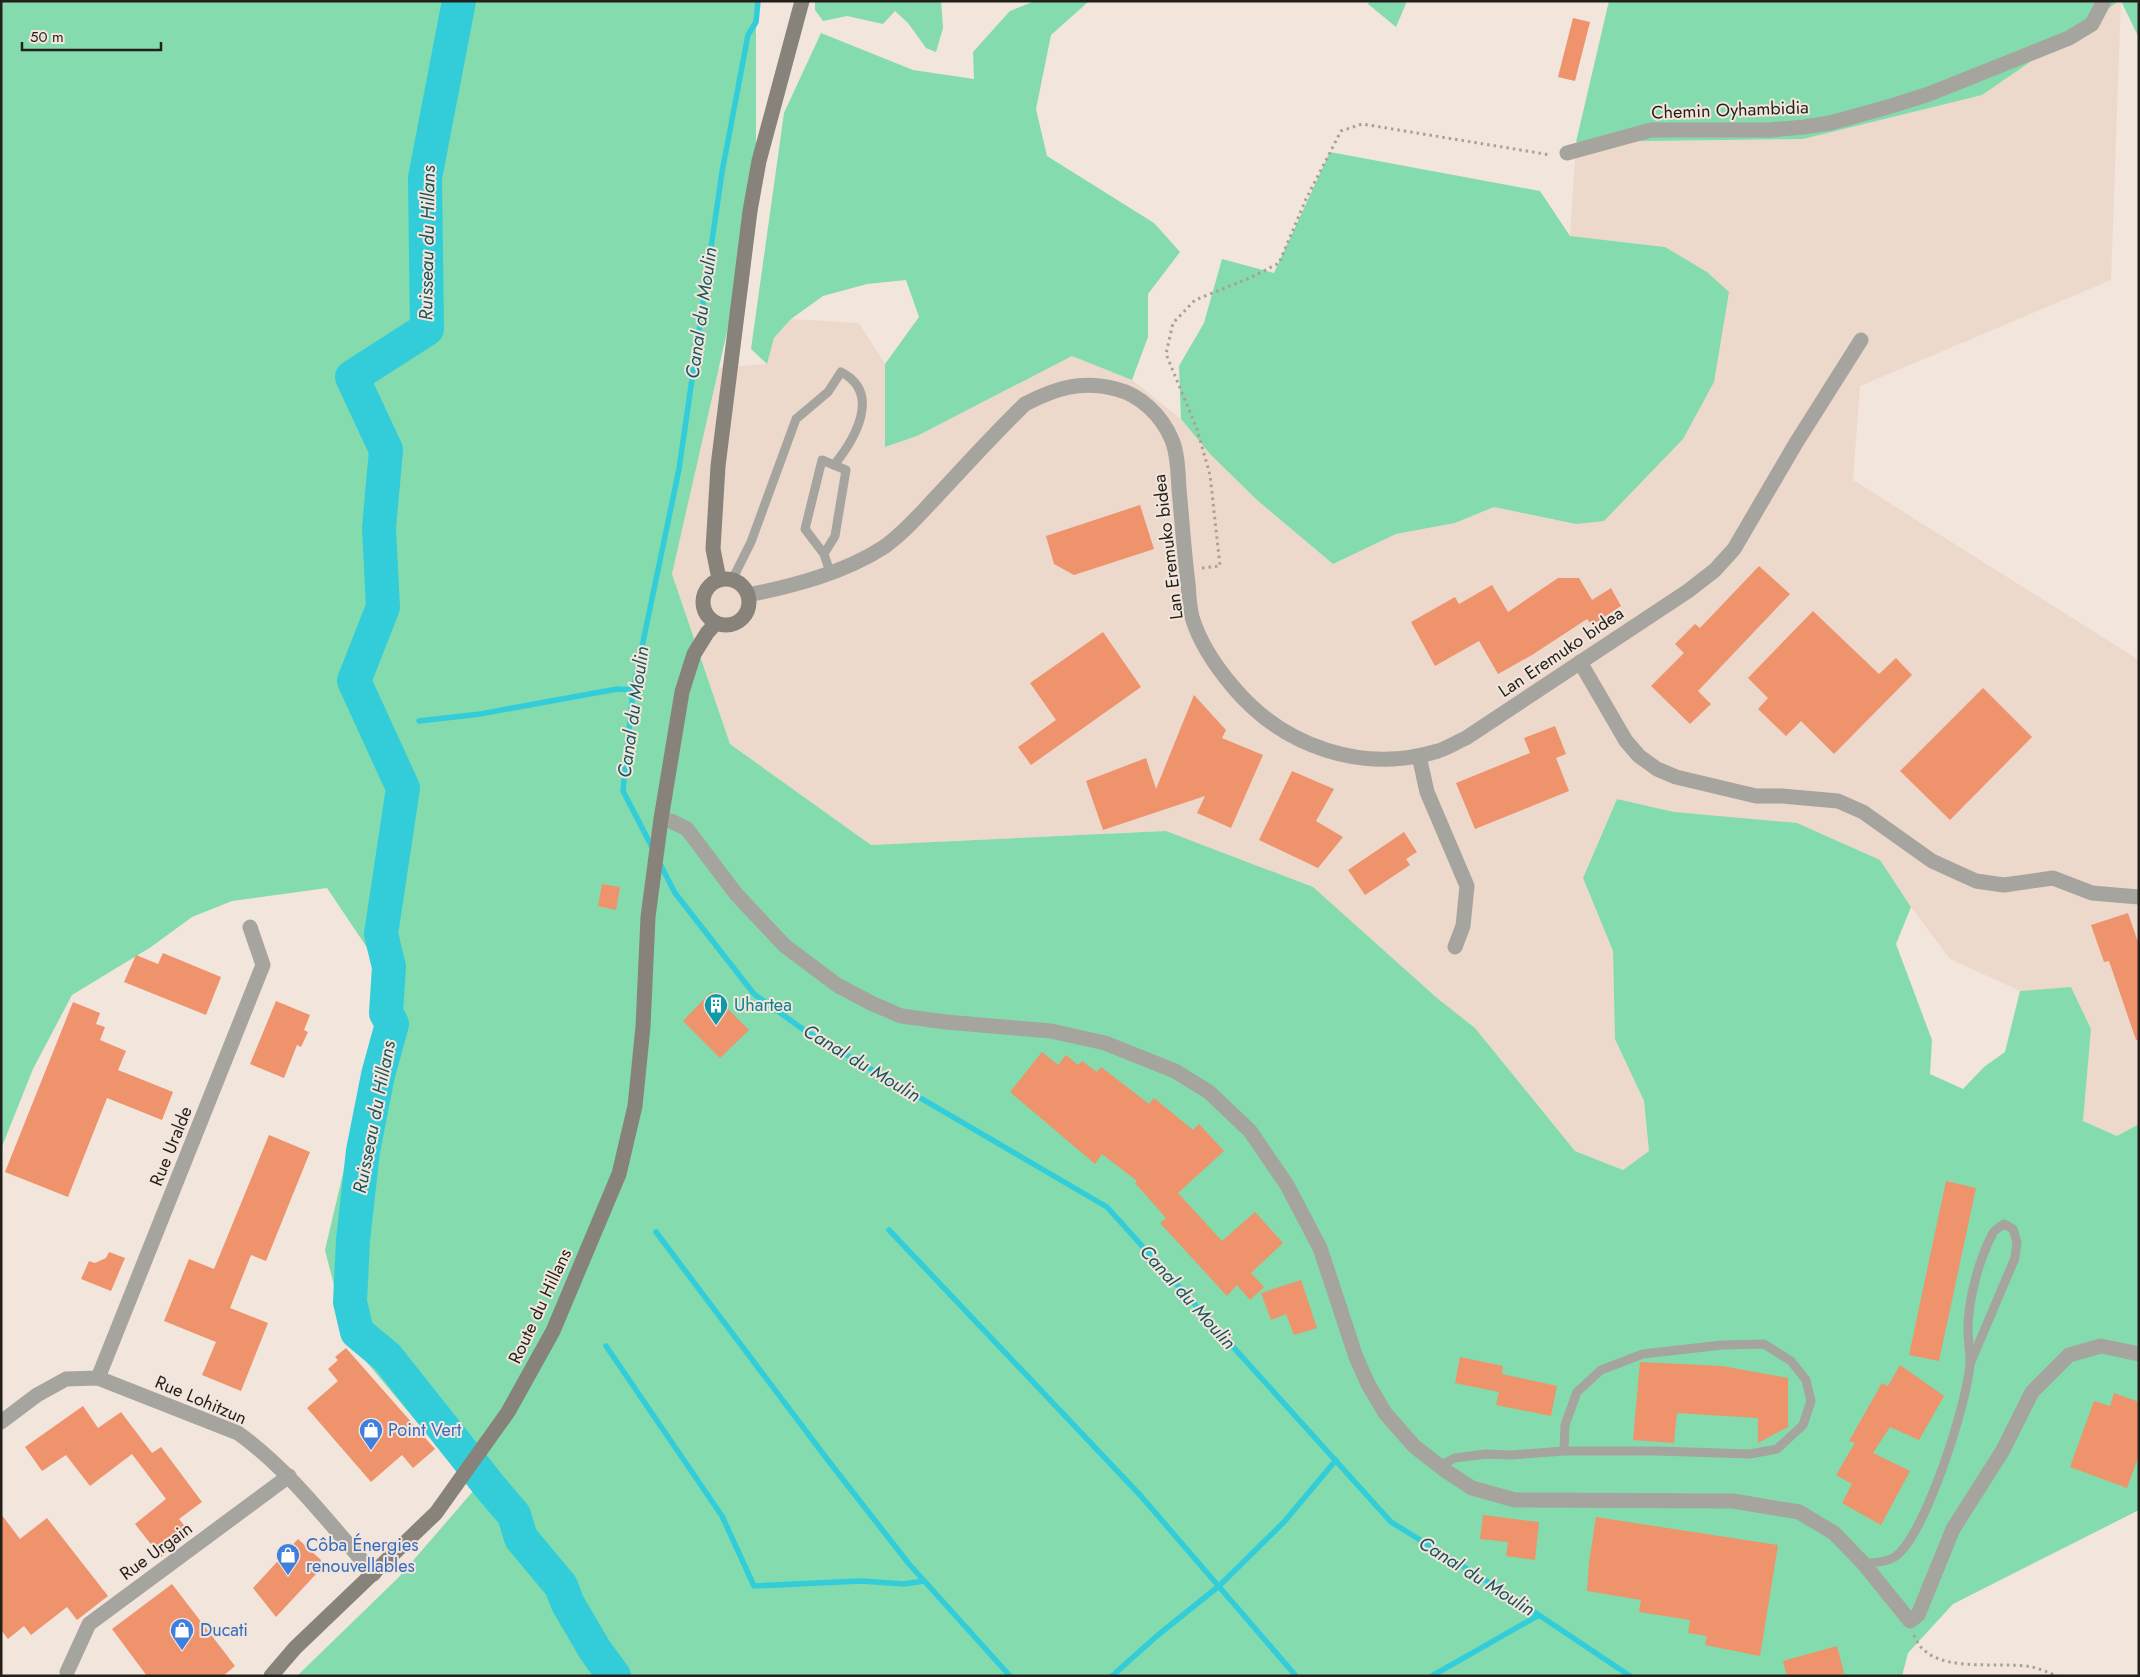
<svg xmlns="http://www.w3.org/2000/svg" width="2140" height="1677" font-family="Jost,sans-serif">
<rect width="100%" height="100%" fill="#f2e5dc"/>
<!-- built -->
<polygon fill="#edd9cb" points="2121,1 2111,280 1860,386 1853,480 2139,660 2139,1124 2118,1136 2083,1121 2091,1029 2071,987 2020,991 1950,959 1911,907 1880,860 1617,799 1583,878 1613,951 1615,1039 1644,1101 1649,1151 1623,1170 1575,1151 1475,1028 1437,998 1312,887 1166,831 871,845 730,744 672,574 718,368 767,364 774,338 791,319 859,323 885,364 885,447 917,436 1072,356 1132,380 1181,419 1211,455 1257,500 1333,564 1396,534 1455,523 1494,507 1576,524 1665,247 1570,236 1576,142 1803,139"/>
<!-- green -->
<g fill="#84dbae">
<polygon points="1,1 756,1 756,204 672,574 730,744 871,845 1166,831 1313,887 1437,998 1475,1028 1575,1151 1623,1170 1649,1151 1644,1101 1615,1039 1613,951 1583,878 1617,799 1674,812 1797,823 1880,860 1911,907 1896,944 1932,1040 1930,1074 1963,1089 1984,1067 2005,1052 2020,991 2071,987 2091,1029 2083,1121 2117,1136 2139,1124 2139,1510 1953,1604 1908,1653 1902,1676 297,1676 399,1577 474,1490 348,1340 325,1250 366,1076 386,1013 370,952 327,888 232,901 192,917 151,947 72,995 33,1069 1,1149"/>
<polygon points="815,1 941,1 943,28 936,52 926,48 908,23 895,11 883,24 847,16 823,21 815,10"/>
<polygon points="1035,1 1088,2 1051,35 1036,109 1047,156 1154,223 1180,252 1148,294 1148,337 1132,380 1072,356 917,436 885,447 885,364 919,317 906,280 867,284 823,296 791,319 774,338 767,364 751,349 784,113 821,33 913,70 974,79 973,52 1010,11"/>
<polygon points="1370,1 1407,1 1396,27 1368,4"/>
<polygon points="1609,1 2119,1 1982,95 1803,139 1576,142"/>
<polygon points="2121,1 2139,1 2139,38"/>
<polygon points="1330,152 1540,191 1570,236 1665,247 1707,272 1729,292 1714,382 1683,439 1604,521 1576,524 1494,507 1455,523 1396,534 1333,564 1257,500 1211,455 1181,419 1179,366 1204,323 1222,259 1274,273"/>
</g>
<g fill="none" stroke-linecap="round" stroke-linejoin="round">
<!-- stream -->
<g stroke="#33cdda" stroke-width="5.5">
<polyline points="419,721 480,714 617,689 633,690"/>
<polyline points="653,849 623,791 633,690 679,469 722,172 748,35 756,22 758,1"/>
<polyline points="659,862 675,893 754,994 804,1030 1107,1207 1391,1522 1506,1593 1630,1676"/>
<polyline points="889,1230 1140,1495 1296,1676"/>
<polyline points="656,1232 827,1459 909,1564 1010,1676"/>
<polyline points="606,1346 722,1516 754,1586 861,1581 904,1584 924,1581"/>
<polyline points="1112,1676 1158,1635 1219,1586 1284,1522 1336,1460"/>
<polyline points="1432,1676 1539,1615"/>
</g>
<!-- river -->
<polyline stroke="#33cdda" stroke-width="34" points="459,1 425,178 427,329 352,377 386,450 379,528 383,607 354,681 403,788 381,934 389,967 386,1013 392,1024 378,1075 363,1151 353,1240 350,1302 357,1332 387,1357 491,1488 514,1515 521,1538 561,1586 568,1604 595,1650 614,1676"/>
</g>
<!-- building -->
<g fill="#ee936c">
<polygon points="1573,18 1590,22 1575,81 1558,77"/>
<polygon points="1140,505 1154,549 1074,575 1054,564 1046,536"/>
<polygon points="1759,566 1790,594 1698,691 1711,704 1690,724 1651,686 1684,653 1675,644 1695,624 1700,628"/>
<polygon points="1558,578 1579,578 1592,600 1611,588 1621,606 1592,625 1587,619 1532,655 1498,674 1479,641 1435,666 1411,622 1455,597 1459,604 1492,585 1508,612"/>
<polygon points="1813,611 1879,674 1896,658 1912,675 1834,754 1801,721 1786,736 1758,709 1768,698 1748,678"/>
<polygon points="1103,632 1141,687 1031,765 1018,747 1056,720 1030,683"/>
<polygon points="1983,688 2032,737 1950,820 1900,771"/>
<polygon points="1194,695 1226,730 1222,738 1263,755 1231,828 1197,813 1205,796 1103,830 1086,781 1146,758 1156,789"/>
<polygon points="1555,726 1566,754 1556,758 1569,791 1475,829 1456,783 1530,753 1524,738"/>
<polygon points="1292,771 1334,789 1316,821 1343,837 1318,868 1259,840"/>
<polygon points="1404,832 1417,852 1406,859 1410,865 1365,895 1348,870"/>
<polygon points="602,884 620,887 616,910 598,906"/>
<polygon points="2128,913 2139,945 2139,1040 2136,1040 2109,961 2104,962 2091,925"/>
<polygon points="163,953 221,977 206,1015 124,982 136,955 158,964"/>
<polygon points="711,992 749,1030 720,1058 683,1021"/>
<polygon points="276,1001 310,1015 304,1030 308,1032 301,1047 297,1045 284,1078 250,1064"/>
<polygon points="73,1002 100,1013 96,1024 105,1027 100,1040 126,1051 118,1070 173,1092 162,1120 107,1098 68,1197 5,1172"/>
<polygon points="1042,1052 1058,1065 1066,1055 1078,1065 1082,1061 1097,1072 1101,1067 1149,1104 1154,1098 1193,1130 1199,1124 1224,1151 1178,1193 1222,1241 1255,1212 1283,1243 1251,1273 1264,1287 1250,1300 1237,1285 1227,1296 1160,1223 1166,1218 1135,1183 1137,1181 1102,1154 1095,1164 1010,1092"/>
<polygon points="269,1135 310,1152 266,1261 251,1255 230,1308 268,1323 241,1391 202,1375 216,1342 164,1321 189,1259 214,1269"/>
<polygon points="1946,1181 1976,1188 1939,1361 1909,1355"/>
<polygon points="109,1252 125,1258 111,1291 81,1279 89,1261 95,1263 106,1258"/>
<polygon points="1301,1280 1317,1328 1294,1335 1286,1314 1271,1320 1261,1293"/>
<polygon points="346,1348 435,1449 413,1468 402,1455 371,1482 307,1408 338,1381 328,1369 338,1360 335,1357"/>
<polygon points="1460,1357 1503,1366 1502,1374 1557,1386 1551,1416 1496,1405 1499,1392 1455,1383"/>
<polygon points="1640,1362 1722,1366 1788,1378 1788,1427 1758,1443 1758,1418 1677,1413 1674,1443 1633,1440"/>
<polygon points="1900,1365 1944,1396 1919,1440 1890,1427 1873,1453 1910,1471 1881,1525 1842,1503 1852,1484 1836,1475 1855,1443 1849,1441 1882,1383 1888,1386"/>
<polygon points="2114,1393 2139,1402 2139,1455 2127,1488 2070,1467 2094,1401 2110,1406"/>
<polygon points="83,1406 98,1428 121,1412 152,1453 161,1447 202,1502 179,1519 191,1534 161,1557 135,1524 166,1499 132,1454 90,1486 66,1455 42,1471 25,1447"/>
<polygon points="1,1514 20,1539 47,1518 108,1596 77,1620 67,1607 31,1635 24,1626 8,1639 1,1630"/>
<polygon points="1483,1515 1539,1522 1535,1560 1506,1556 1508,1542 1480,1539"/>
<polygon points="1596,1517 1778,1545 1760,1656 1705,1645 1707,1636 1688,1633 1690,1620 1639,1612 1641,1600 1587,1591 1589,1563"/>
<polygon points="298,1539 321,1560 318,1572 276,1617 253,1588"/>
<polygon points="172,1584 235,1666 223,1676 147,1676 112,1629"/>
<polygon points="1837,1646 1844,1673 1833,1676 1787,1676 1783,1661"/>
</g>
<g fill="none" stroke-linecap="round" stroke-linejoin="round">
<!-- path -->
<g stroke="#a9a098" stroke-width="3" stroke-dasharray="2.5 4" stroke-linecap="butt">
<polyline points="1202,568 1220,566 1210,475 1197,429 1166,354 1173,323 1195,300 1252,277 1279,263 1306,199 1341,131 1362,124 1551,155"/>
<path d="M1914,1635C1929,1677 1997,1660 2032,1667C2041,1669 2049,1673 2058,1676"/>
</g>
<!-- lane -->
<g stroke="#a6a49e" stroke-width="9">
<polyline points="824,554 835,536 846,470 822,460 805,529 824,554 830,572"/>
<path d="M732,580L751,542L796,419L828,392L841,372C882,393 855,439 834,465"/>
<polyline points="1439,1466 1455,1458 1486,1454 1511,1455 1564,1451 1658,1451 1750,1454 1777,1449 1803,1425 1811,1401 1806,1380 1791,1361 1764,1344 1722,1345 1643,1354 1601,1370 1577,1392 1565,1425 1564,1451"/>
<path d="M1863,1563C1873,1563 1888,1562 1896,1556C1926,1533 1968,1401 1970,1363C1970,1351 1968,1340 1968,1329C1968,1300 1979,1259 1993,1233C1995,1229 2000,1227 2004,1224L2013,1229L2017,1242L2015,1258L1970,1364"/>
</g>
<!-- street -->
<g stroke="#a6a49e" stroke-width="15">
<polyline points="1567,153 1651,130 1770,130 1804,127 1830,123 1888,107 1929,94 2069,38 2092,24 2104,1"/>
<path d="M748,595C793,586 844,573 884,547C904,533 921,513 938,495C967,464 995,433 1025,404C1056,388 1081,380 1116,389C1141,395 1162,416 1172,440C1178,455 1178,473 1179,489C1182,520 1184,552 1188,583C1189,594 1189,606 1192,617C1200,644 1216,667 1234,688C1284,747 1363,774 1438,751C1447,748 1457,742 1466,738L1688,591L1715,570L1734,549L1796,443L1861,340"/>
<polyline points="1580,662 1626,741 1639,756 1657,769 1676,777 1756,796 1782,796 1838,801 1863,812 1932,861 1976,881 2004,885 2053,878 2092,893 2139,897"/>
<polyline points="1419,756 1427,792 1467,886 1463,926 1455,947"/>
<polyline points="661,819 671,821 687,829 736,894 785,946 837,985 871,1003 901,1016 946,1022 1051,1031 1105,1043 1175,1071 1209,1092 1250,1131 1287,1185 1320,1248 1356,1357 1368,1384 1385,1413 1414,1446 1446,1471 1472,1488 1515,1500 1733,1501 1799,1512 1834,1533 1863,1563 1910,1621 1918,1615 1953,1529 2003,1450 2032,1392 2069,1355 2101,1346 2139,1354"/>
<polyline points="98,1378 263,965 250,927"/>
<path d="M1,1422L37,1395L66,1379L98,1378L238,1433C291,1471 331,1526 374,1574"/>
<polyline points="67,1672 89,1624 289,1476"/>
</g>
<!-- secondary -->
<g stroke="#87837b" stroke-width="15">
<circle cx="726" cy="602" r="23"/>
<polyline points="719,579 713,549 718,466 750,211 759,161 802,1"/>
<polyline points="271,1676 295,1648 436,1513 508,1412 553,1331 619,1174 635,1106 643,1027 648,917 661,819 682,692 694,654 707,633 716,623"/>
</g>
</g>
<!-- icons -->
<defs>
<g id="building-pin" transform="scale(1.25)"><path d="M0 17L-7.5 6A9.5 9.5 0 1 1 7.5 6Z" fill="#0f9aa8" stroke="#f2e5dc"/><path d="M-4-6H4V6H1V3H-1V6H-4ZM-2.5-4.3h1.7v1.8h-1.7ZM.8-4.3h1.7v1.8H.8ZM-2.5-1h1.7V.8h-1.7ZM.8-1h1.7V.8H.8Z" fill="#fff"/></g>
<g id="shop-pin" transform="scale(1.25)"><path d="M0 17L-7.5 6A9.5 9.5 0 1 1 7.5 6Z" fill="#3f7fe0" stroke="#f2e5dc"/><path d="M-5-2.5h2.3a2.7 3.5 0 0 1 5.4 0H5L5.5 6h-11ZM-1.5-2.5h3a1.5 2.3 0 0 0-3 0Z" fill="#fff"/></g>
</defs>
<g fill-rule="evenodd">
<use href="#building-pin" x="716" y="1005"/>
<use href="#shop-pin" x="371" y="1430"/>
<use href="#shop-pin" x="288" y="1555"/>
<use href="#shop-pin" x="182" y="1630"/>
</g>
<g text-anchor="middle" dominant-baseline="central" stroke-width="4" stroke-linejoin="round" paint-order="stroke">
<!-- street labels -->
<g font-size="18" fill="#231f1b" stroke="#f2e5dc">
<text transform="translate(1730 110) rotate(-2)">Chemin Oyhambidia</text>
<text transform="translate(1168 547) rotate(-97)">Lan Eremuko bidea</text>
<text transform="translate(1561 652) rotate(-34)">Lan Eremuko bidea</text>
<text transform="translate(171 1146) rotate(-68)">Rue Uralde</text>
<text transform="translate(540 1306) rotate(-65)">Route du Hillans</text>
<text transform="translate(201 1400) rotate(23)">Rue Lohitzun</text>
<text transform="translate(156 1551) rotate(-36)">Rue Urgain</text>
</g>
<!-- culture labels -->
<g font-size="18" fill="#0d838f" stroke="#f2e5dc" text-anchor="start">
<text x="734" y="1005">Uhartea</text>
</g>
<!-- shop labels -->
<g font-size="18" fill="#366cbe" stroke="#f2e5dc" text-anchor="start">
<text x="388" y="1430">Point Vert</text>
<text x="306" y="1545">Côba Énergies<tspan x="306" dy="21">renouvellables</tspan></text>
<text x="200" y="1630">Ducati</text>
</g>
<!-- water labels -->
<g font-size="19" font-style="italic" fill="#19555b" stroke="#f2e5dc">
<text transform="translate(427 243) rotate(-89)">Ruisseau du Hillans</text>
<text transform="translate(701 313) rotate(-82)">Canal du Moulin</text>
<text transform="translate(633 712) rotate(-82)">Canal du Moulin</text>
<text transform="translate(862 1063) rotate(31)">Canal du Moulin</text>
<text transform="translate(374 1117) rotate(-79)">Ruisseau du Hillans</text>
<text transform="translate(1188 1297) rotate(48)">Canal du Moulin</text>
<text transform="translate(1477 1576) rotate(32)">Canal du Moulin</text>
</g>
</g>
<!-- border -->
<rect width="2140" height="1677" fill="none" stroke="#231f1b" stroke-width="5"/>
<!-- scale -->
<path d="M22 42v8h139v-8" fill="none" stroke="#231f1b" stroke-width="2.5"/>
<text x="30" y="42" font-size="15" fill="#231f1b" stroke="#f2e5dc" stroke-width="4" paint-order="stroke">50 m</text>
</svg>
